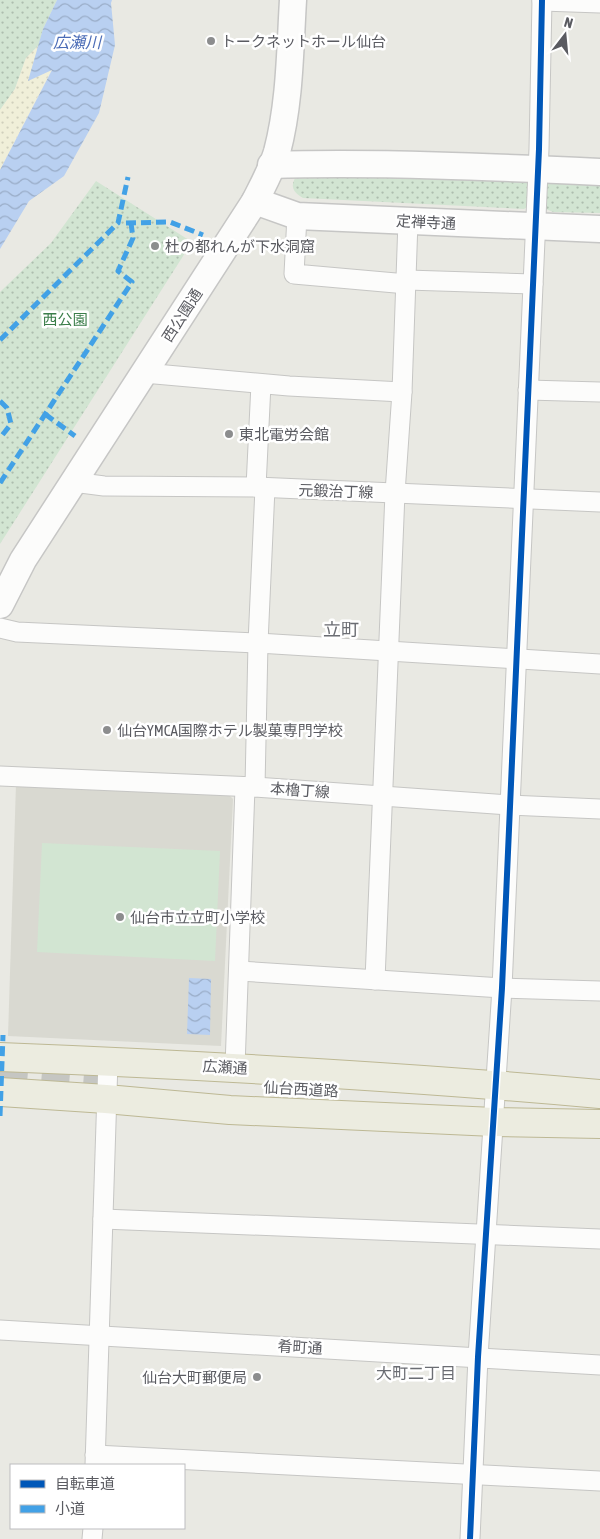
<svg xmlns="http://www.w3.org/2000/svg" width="600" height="1539" font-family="'Asap Condensed','Noto Sans JP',sans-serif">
<defs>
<pattern id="grass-dots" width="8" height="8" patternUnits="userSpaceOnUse" patternTransform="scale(1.25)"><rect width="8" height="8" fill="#d2e5d2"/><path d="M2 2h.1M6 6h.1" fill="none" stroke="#adbdae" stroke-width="1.8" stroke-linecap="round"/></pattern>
<pattern id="sand-dots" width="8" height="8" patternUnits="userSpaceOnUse" patternTransform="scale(1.25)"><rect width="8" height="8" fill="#f0efd9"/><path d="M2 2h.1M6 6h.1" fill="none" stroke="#d0cfbd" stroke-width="1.8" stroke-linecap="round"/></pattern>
<pattern id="water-waves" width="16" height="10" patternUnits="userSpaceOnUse" patternTransform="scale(1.25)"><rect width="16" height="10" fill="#b9d0f1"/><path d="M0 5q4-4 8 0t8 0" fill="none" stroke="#99acc7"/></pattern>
</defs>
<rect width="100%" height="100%" fill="#e9e9e3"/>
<!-- education -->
<polygon fill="#d9d9d1" points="16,784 226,792 233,799 221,1046 8,1036"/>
<!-- grass -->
<g fill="url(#grass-dots)">
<polygon points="0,0 57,0 43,29 39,45 26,58 15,89 0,110"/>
<path d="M298,173L526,179L530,183L529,206L524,209L303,198C291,191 290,185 298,173Z"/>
<polygon points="96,181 192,242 0,544 0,292 51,243"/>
<polygon points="552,181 600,183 600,213 553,212 546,209 543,202 546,185"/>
</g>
<!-- sand -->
<polygon fill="url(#sand-dots)" points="39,45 28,81 52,69 0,170 0,110 15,89 26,58"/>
<!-- garden -->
<polygon fill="#d2e5d2" points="42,843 220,851 215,961 37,952"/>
<!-- water -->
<g fill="url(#water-waves)">
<polygon points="57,0 112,0 111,3 115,45 99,113 64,176 29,201 0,249 0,170 52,70 28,81 43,29"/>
<polygon points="189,978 211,979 210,1035 187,1034"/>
</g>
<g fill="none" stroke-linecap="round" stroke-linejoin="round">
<!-- highway-tunnel -->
<polyline stroke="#c5c6c2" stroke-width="28" stroke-dasharray="28 14" stroke-linecap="butt" points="0,1070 124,1080"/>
<!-- street casing -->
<g stroke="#c6c6c4" stroke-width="21">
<g id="street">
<polyline points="542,1 600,3"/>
<polyline points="297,216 294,274 407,284"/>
<polyline points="407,280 533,284"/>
<polyline points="144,373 289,386 402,392"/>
<polyline points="528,390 600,392"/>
<polyline points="73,482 104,486 256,487 600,502"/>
<polyline points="256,487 261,384"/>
<polyline points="0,628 17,632 258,643 600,664"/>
<polyline points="0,776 255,787 509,805 600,809"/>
<polyline points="255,787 258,643 265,488"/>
<polyline points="239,971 502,988 600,991"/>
<polyline points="375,980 395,493 402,392 408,221"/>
<polyline points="235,1067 245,787"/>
<polyline points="103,1219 600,1239"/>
<polyline points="0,1330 600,1365"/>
<polyline points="95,1455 600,1481"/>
<polyline points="95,1465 108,1061"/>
<polyline points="92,1539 93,1528"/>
<polyline points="470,1539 478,1357 502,988 539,149 542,0"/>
</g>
</g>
<!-- secondary casing -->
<g stroke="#c6c6c5" stroke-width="29">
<g id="secondary">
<path d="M271,165C381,162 491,167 600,172"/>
<polyline points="255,201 297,216 600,229"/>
<path d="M0,605L23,560L255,201C263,185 272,169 277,152C290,103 290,50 293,0"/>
</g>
</g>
<!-- highway casing -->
<g stroke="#bdb894" stroke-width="30">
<g id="highway">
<path d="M0,1057C200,1065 400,1076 600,1094"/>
<polyline points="0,1092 106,1099 230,1110 494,1122 600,1124"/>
</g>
</g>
<!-- street -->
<use href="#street" stroke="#fcfcfb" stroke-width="19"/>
<!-- secondary -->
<use href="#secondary" stroke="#fcfcfb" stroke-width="26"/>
<!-- highway -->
<use href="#highway" stroke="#ecece0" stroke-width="28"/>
<!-- quiet -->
<g stroke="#42a1e6" stroke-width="5" stroke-dasharray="10 5" stroke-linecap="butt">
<polyline points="126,223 170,222 203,235"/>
<polyline points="0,340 118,223 128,177"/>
<polyline points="0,401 7,408 11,424 0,438"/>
<polyline points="45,414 75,436"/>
<polyline points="0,483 132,282 118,271 133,238 131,223"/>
<polyline points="0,1116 3,1035"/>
</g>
<!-- cycleway casing -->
<g stroke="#fff" stroke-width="9">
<polyline id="cycleway" points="470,1539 478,1357 502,988 539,149 542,0"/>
</g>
<!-- cycleway -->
<use href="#cycleway" stroke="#0057b8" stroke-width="6"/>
</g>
<!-- markers -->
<g fill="#8c8d8e" stroke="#fff" stroke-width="2">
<circle cx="211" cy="41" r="5"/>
<circle cx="155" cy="246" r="5"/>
<circle cx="229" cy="434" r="5"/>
<circle cx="107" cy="730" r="5"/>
<circle cx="120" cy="917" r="5"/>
<circle cx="257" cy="1377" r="5"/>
</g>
<g text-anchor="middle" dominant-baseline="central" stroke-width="5" stroke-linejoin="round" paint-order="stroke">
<!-- poi labels -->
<g font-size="15" fill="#5a5b61" stroke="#fff" text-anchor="start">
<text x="221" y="41">トークネットホール仙台</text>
<text x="165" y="246">杜の都れんが下水洞窟</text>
<text x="239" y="434">東北電労会館</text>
<text x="117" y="730">仙台YMCA国際ホテル製菓専門学校</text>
<text x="130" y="917">仙台市立立町小学校</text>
<text x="247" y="1377" text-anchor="end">仙台大町郵便局</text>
</g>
<!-- street labels -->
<g font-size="15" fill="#5a5b61" stroke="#fff">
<text transform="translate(426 222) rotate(3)">定禅寺通</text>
<text transform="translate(182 315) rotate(-57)">西公園通</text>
<text transform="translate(336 491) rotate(2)">元鍛治丁線</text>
<text transform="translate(300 790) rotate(4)">本櫓丁線</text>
<text transform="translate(225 1067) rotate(3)">広瀬通</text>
<text transform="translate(301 1089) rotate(3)">仙台西道路</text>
<text transform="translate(300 1347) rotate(3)">肴町通</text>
</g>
<!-- park labels -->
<g font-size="15" fill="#3b7e4a" stroke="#fff">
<text x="65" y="319">西公園</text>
</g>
<!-- water labels -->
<g font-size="16" font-style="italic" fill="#4b6cb7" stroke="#fff">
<text x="77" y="42">広瀬川</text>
</g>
<!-- neighbourhood labels -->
<g font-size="16" fill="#6b6d73" stroke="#fff">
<text x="416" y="1373">大町二丁目</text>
</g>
<!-- quarter labels -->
<g font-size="18" fill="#6b6d73" stroke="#fff">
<text x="341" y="629">立町</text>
</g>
</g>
<!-- legend -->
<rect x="10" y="1464" width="175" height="65" fill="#ffffff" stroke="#bdbdc0"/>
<rect x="20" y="1480" width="25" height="8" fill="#0057b8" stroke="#bdbdc0"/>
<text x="55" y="1489" font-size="15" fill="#5a5b61">自転車道</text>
<rect x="20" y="1505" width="25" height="8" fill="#42a1e6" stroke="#bdbdc0"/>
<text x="55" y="1514" font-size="15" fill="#5a5b61">小道</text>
<!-- north arrow -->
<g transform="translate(565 35) rotate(16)" stroke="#ffffff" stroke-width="4" paint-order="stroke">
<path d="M0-4L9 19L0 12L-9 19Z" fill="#5a5b61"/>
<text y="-8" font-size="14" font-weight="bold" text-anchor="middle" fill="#5a5b61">N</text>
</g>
</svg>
